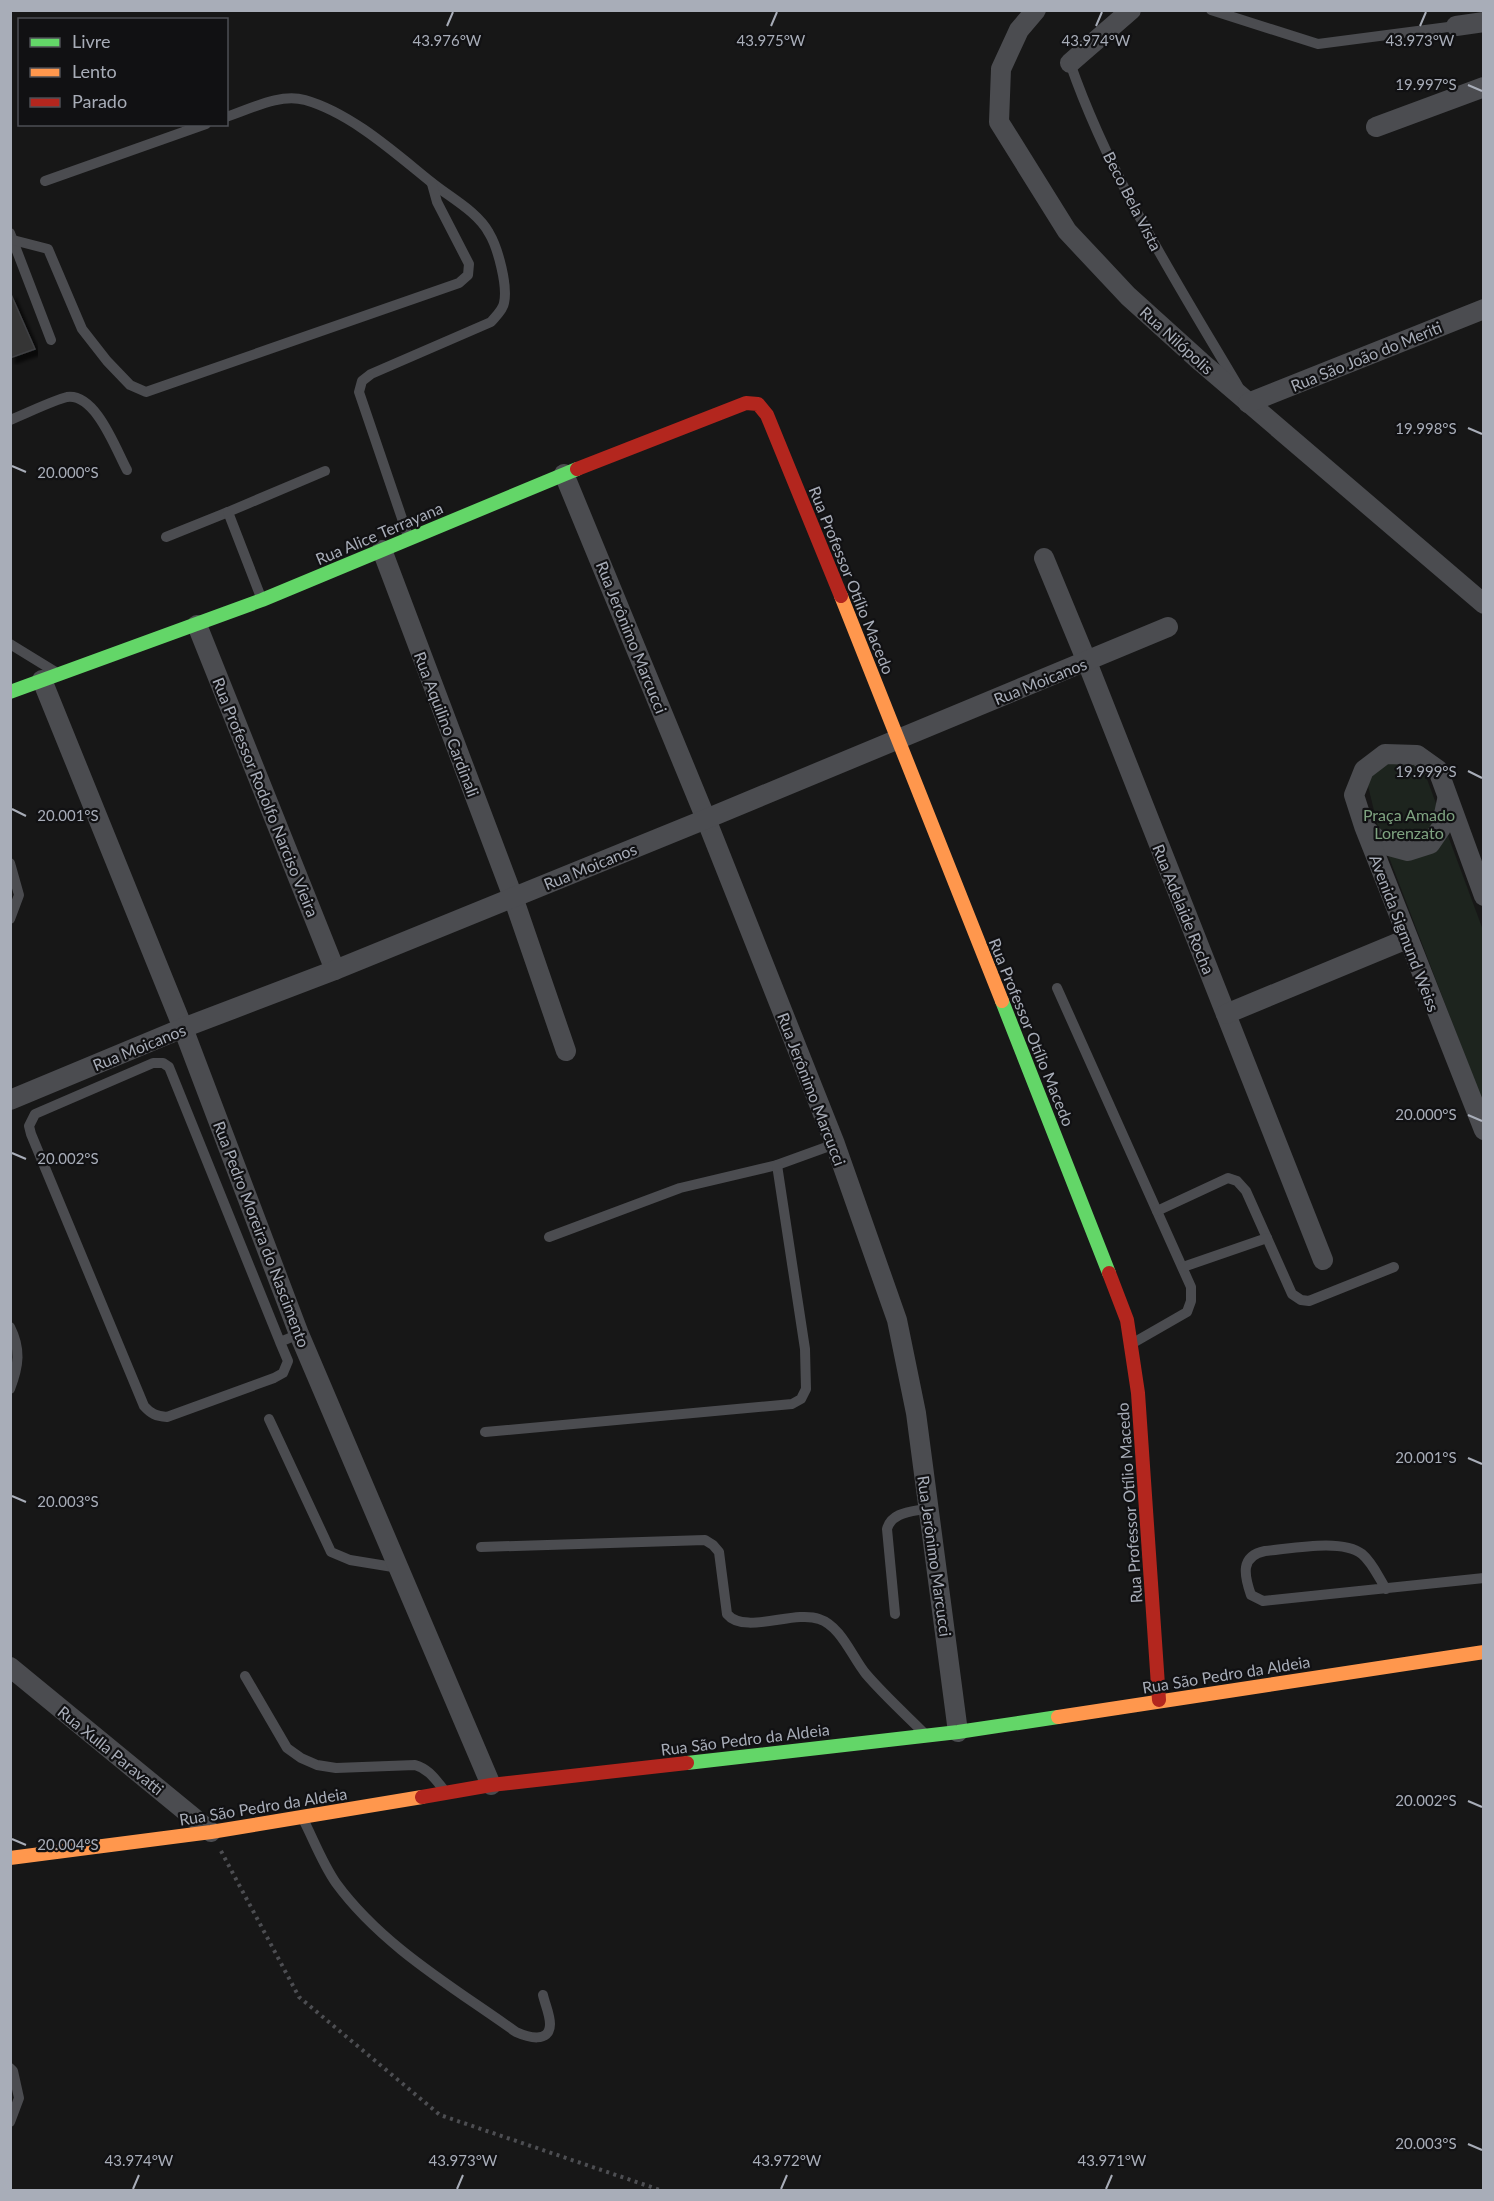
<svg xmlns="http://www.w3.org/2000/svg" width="1494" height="2201" font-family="Lato,sans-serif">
<defs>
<filter id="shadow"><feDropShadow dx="5.5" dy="5.5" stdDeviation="1.5" flood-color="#0009"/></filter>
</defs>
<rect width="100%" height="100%" fill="#171717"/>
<!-- green -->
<polygon fill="#1d241e" points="1403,756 1424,771 1483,930 1483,1103 1379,831 1368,786 1374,763"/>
<!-- building -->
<polygon fill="#353536" stroke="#3f4043" stroke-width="1.5" filter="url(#shadow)" points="10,292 35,349 10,358"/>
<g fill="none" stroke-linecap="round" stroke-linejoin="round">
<!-- path -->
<polyline stroke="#4d4e52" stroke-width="4" stroke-dasharray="3 4.5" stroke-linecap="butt" points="221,1851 299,1997 440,2115 660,2190"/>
<!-- lane -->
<g stroke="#4b4c50" stroke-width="10">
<polyline points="1211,10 1318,44 1456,26"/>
<path d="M1070,63C1110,178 1176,281 1238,386"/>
<path d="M226,117C251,109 279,93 305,100C351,113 395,153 431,182C449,197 477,211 489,233C498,248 508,286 504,303C503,310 495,317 491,322L371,374L362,381L359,392L409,539"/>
<polyline points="45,181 206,124"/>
<polyline points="10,233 51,340"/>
<polyline points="13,240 48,249 82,329 107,361 130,385 146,392 459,283 468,275 469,264 437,202 432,184"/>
<path d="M10,420C25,414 54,400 67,397C96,393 116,450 127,470"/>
<polyline points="166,537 228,512"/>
<polyline points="262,600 228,512 325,471"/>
<polyline points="10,644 54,671"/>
<polyline points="10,863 19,895 10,919"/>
<polyline points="1057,988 1191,1287 1191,1301 1187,1312 1133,1343"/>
<polyline points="1157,1211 1228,1178 1237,1181 1246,1191 1292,1294 1301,1300 1309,1301 1394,1267"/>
<polyline points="549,1237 680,1188 777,1165 835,1144"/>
<polyline points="1183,1267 1267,1238"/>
<path d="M10,1327C21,1349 19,1365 10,1389"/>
<path d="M280,1342L288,1361L283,1373L274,1378L167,1417C156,1416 151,1414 144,1406L31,1134L29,1126L35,1114L153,1063H163L169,1067L280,1342L299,1334"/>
<polyline points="269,1419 331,1552 350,1560 399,1568"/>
<polyline points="485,1432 792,1404 801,1399 806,1389 805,1349 777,1165"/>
<path d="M481,1547L705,1540L713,1545L719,1552L727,1614C744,1635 794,1610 819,1619C841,1626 852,1657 866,1674C884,1695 905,1714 924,1733"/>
<path d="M1386,1589C1379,1578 1372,1562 1362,1554C1342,1538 1290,1549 1265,1551C1240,1556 1244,1575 1251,1595L1263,1601L1484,1578"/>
<path d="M895,1614L887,1529C892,1511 913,1512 929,1508"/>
<path d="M245,1676L287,1748L301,1758L317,1765L336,1768L415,1765C429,1769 435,1779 444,1790"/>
<path d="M302,1817C313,1838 322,1863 336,1883C382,1946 453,1987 516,2032C527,2037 550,2044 550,2024C550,2015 545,2004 543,1995"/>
<polyline points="10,2068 13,2071 19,2098 10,2122"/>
</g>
<!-- street -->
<g stroke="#4b4c50" stroke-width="20">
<polyline points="1036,10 1019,30 1001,69 999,122 1067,231 1128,296 1201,362 1484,604"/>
<polyline points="1456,26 1484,22"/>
<polyline points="1070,63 1131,10"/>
<polyline points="1376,127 1484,87"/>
<polyline points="1248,403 1484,309"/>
<polyline points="564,474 706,819 835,1144 897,1320 916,1413 958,1732"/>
<polyline points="382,550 513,897 566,1051"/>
<polyline points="1044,558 1087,662 1323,1260"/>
<polyline points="197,625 335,970"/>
<polyline points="42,680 183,1028 299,1334 491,1785"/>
<polyline points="1366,829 1382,844 1408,851 1430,844 1441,828 1447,800"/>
<polyline points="1484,896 1438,770 1417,755 1385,754 1364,770 1354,795 1364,826 1484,1130"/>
<polyline points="1226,1014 1407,939"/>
<polyline points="10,1100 183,1028 335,970 706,819 1168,627"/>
<polyline points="10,1667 211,1832"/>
</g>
<!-- fast -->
<g stroke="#63d668" stroke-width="14">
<polyline points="10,692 262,600 577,469"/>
<polyline points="1002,1001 1109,1273"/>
<polyline points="687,1763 958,1732 1058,1717"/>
</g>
<!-- slow -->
<g stroke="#ff974d" stroke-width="14">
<polyline points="841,596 1002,1001"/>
<polyline points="1058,1717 1484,1652"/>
<polyline points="10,1858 211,1832 422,1797"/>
</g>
<!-- jam -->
<g stroke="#b3261e" stroke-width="14">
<polyline points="577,469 746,403 758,404 767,415 841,596"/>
<polyline points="1109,1273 1127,1320 1138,1393 1159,1700"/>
<polyline points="422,1797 491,1785 687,1763"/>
</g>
</g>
<!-- ticks -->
<path fill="none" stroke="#a8adb8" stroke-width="2" d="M447,26L453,12M771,26L777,12M1096,26L1102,12M1420,26L1426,12M1468,85L1482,91M1468,428L1482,434M12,466L26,472M1468,771L1482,778M12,809L26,816M1468,1115L1482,1121M12,1153L26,1159M1468,1458L1482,1464M12,1496L26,1502M1468,1801L1482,1807M12,1839L26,1845M1468,2144L1482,2150M133,2189L139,2175M457,2189L463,2175M781,2189L787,2175M1106,2189L1112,2175"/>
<g text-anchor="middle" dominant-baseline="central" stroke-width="4.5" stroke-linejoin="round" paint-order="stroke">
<!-- street labels -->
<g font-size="16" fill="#a8adb8" stroke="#111113">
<text transform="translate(1133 201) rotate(63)">Beco Bela Vista</text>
<text transform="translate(1177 340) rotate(42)">Rua Nilópolis</text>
<text transform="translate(1366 356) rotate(-22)">Rua São João do Meriti</text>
<text transform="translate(379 533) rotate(-23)">Rua Alice Terrayana</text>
<text transform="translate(852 580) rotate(68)">Rua Professor Otílio Macedo</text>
<text transform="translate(632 637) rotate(68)">Rua Jerônimo Marcucci</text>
<text transform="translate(1040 681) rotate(-22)">Rua Moicanos</text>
<text transform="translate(447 724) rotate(69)">Rua Aquilino Cardinali</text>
<text transform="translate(266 797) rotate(68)">Rua Professor Rodolfo Narciso Vieira</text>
<text transform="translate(590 866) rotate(-22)">Rua Moicanos</text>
<text transform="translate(1184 909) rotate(68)">Rua Adelaide Rocha</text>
<text transform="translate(1405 933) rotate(69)">Avenida Sigmund Weiss</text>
<text transform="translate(1032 1032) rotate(68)">Rua Professor Otílio Macedo</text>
<text transform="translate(139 1047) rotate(-22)">Rua Moicanos</text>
<text transform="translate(812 1089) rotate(69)">Rua Jerônimo Marcucci</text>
<text transform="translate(262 1234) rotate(69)">Rua Pedro Moreira do Nascimento</text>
<text transform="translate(1129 1503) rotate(-94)">Rua Professor Otílio Macedo</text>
<text transform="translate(935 1556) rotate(82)">Rua Jerônimo Marcucci</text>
<text transform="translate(1226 1674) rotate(-9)">Rua São Pedro da Aldeia</text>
<text transform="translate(745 1739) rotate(-7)">Rua São Pedro da Aldeia</text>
<text transform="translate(111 1750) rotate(39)">Rua Xulla Paravatti</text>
<text transform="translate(263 1806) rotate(-9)">Rua São Pedro da Aldeia</text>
</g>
<!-- park labels -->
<g font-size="16" fill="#7fa381" stroke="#111113">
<text x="1409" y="814">Praça Amado<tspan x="1409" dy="18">Lorenzato</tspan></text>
</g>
</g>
<g font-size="15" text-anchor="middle" fill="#a8adb8" stroke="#111113" stroke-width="4.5" stroke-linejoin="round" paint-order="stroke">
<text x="447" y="46">43.976°W</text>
<text x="771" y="46">43.975°W</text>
<text x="1420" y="46">43.973°W</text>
<text x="1096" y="46">43.974°W</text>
<text x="1426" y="90">19.997°S</text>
<text x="1426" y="434">19.998°S</text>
<text x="68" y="478">20.000°S</text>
<text x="1426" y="777">19.999°S</text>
<text x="68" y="821">20.001°S</text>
<text x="1426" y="1120">20.000°S</text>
<text x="68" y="1164">20.002°S</text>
<text x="1426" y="1463">20.001°S</text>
<text x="68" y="1507">20.003°S</text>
<text x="1426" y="1806">20.002°S</text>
<text x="68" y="1850">20.004°S</text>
<text x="1426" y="2149">20.003°S</text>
<text x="139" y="2166">43.974°W</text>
<text x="463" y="2166">43.973°W</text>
<text x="787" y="2166">43.972°W</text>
<text x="1112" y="2166">43.971°W</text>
</g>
<!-- border -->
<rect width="1494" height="2201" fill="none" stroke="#a8adb8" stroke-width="24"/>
<!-- legend -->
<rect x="18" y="18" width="210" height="108" fill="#111113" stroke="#4d4f55" stroke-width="1.5"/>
<rect x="30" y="38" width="30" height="9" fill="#63d668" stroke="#4d4f55" stroke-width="1.5"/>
<text x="72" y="48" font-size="18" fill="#a8adb8">Livre</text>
<rect x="30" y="68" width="30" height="9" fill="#ff974d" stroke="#4d4f55" stroke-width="1.5"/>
<text x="72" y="78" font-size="18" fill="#a8adb8">Lento</text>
<rect x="30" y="98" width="30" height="9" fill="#b3261e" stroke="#4d4f55" stroke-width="1.5"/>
<text x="72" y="108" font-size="18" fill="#a8adb8">Parado</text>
</svg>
